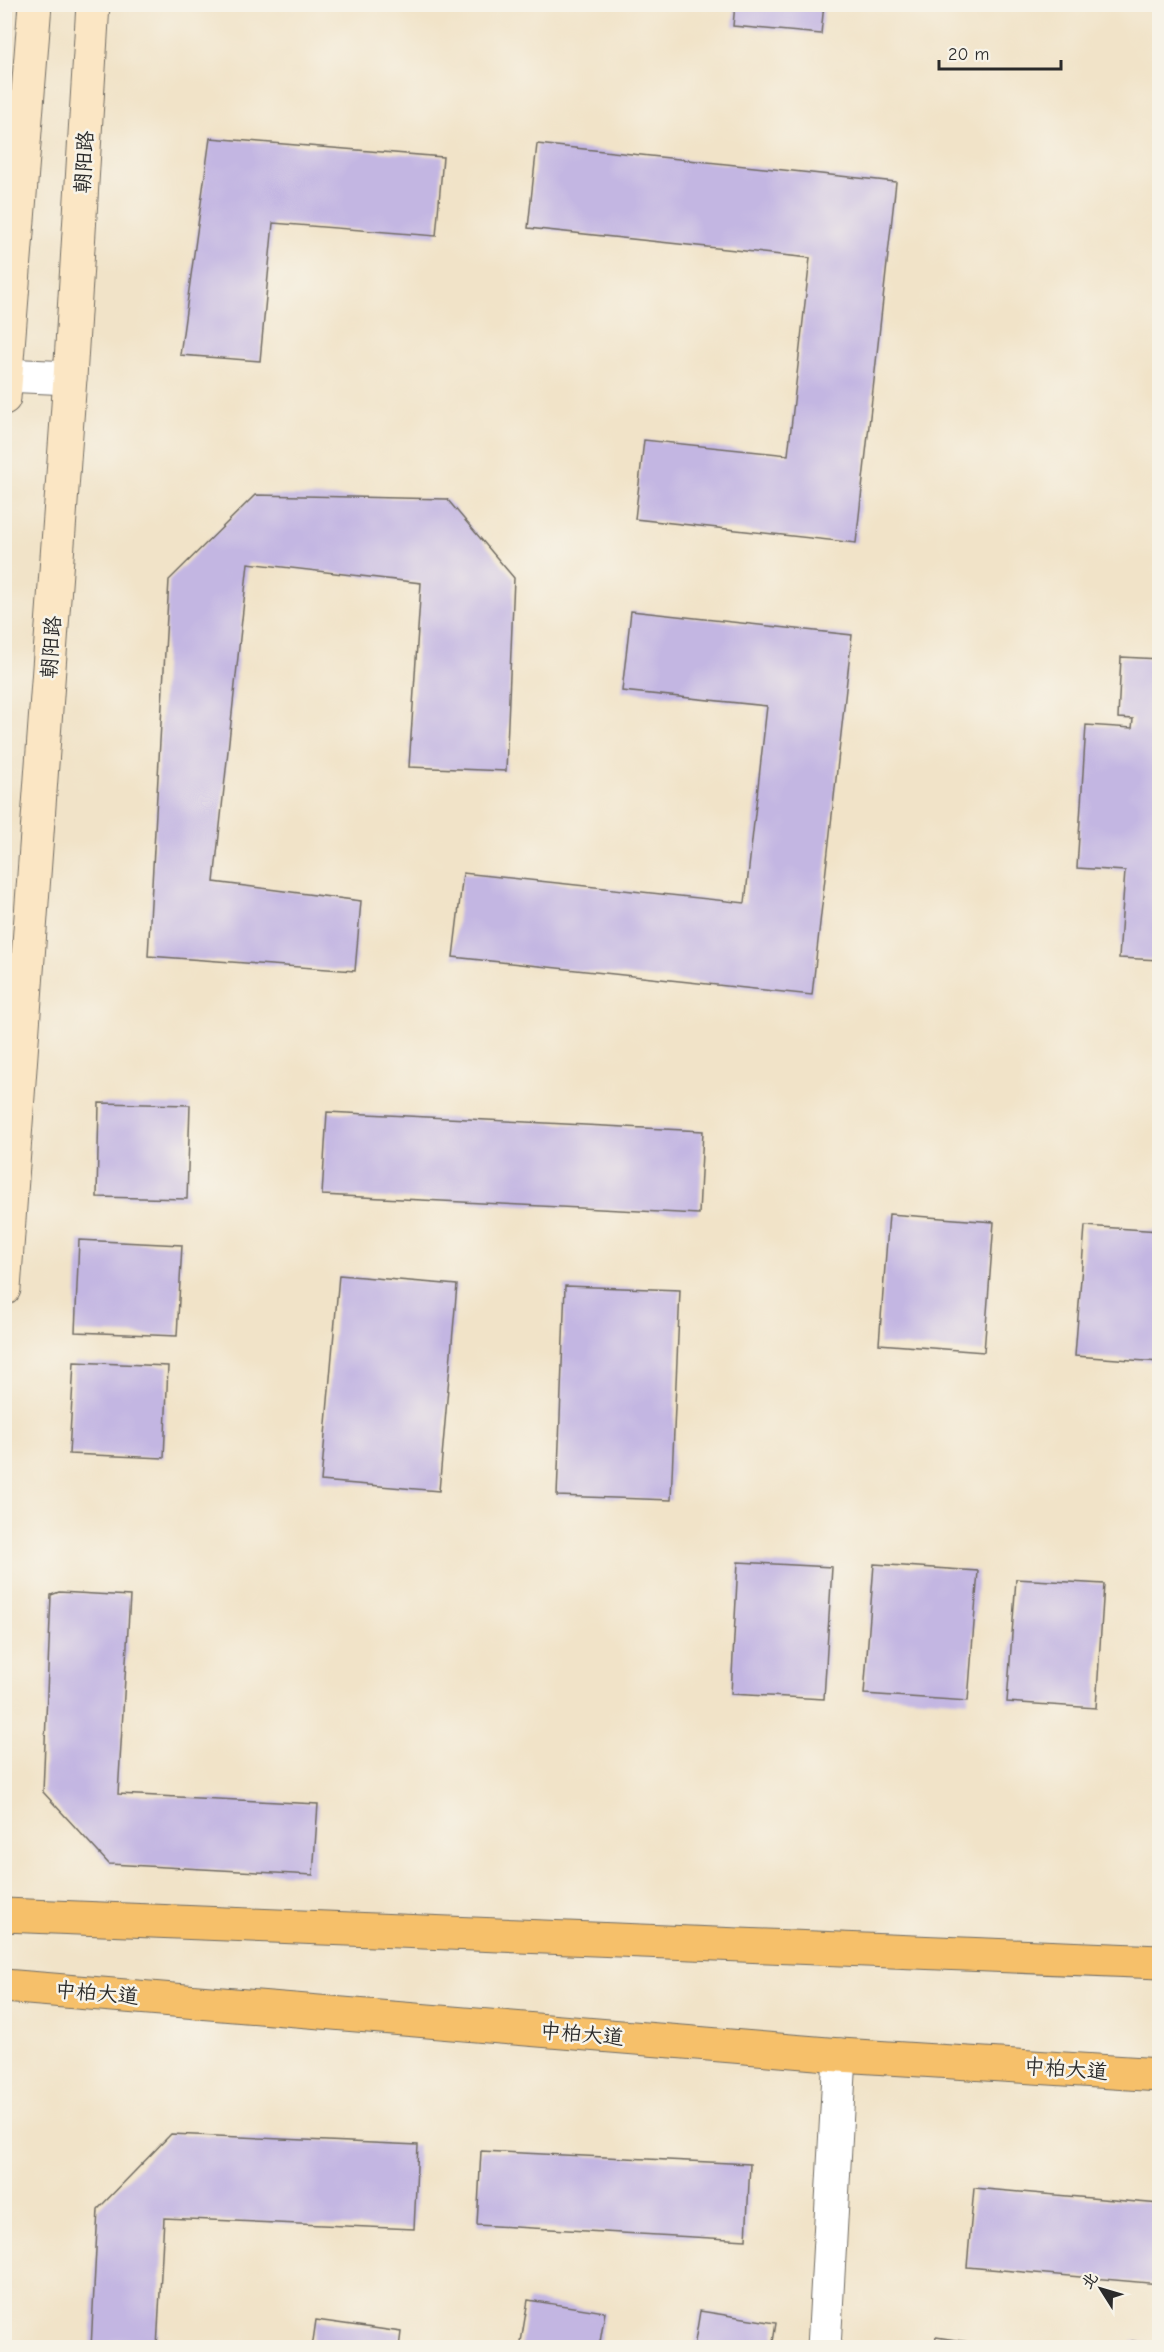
<svg xmlns="http://www.w3.org/2000/svg" width="1164" height="2352" font-family="'Comic Neue','LXGW WenKai TC',sans-serif">
<rect width="100%" height="100%" fill="#f7f3e8"/>
<filter id="ink" filterUnits="userSpaceOnUse"><feTurbulence type="fractalNoise" baseFrequency=".0167" numOctaves="2"/><feDisplacementMap in="SourceGraphic" scale="12" xChannelSelector="R" yChannelSelector="G"/><feConvolveMatrix kernelMatrix="1 2 1 2 8 2 1 2 1" color-interpolation-filters="sRGB"/></filter>
<filter id="wash" filterUnits="userSpaceOnUse"><feTurbulence type="fractalNoise" baseFrequency=".008" numOctaves="4" result="noise"/><feDisplacementMap in="SourceGraphic" scale="24" xChannelSelector="R" yChannelSelector="G"/><feGaussianBlur stdDeviation="1.35" result="paint"/><feColorMatrix in="noise" values="0 0 0 0 0 0 0 0 0 0 0 0 0 0 0 0 0 1.4 0 .05"/><feComposite in="paint" operator="in"/></filter>
<g filter="url(#wash)">
<rect width="100%" height="100%" fill="#f1e3c8"/>
<g id="blocks">
<!-- building -->
<g fill="#c3b6e2">
<polygon points="735,4 824,4 821,34 733,26"/>
<polygon points="210,138 443,157 436,236 273,223 260,361 180,355"/>
<polygon points="537,144 896,182 856,543 635,519 644,440 788,455 810,258 528,228"/>
<polygon points="255,495 447,499 514,578 506,771 409,767 421,583 248,563 214,882 361,901 355,971 148,956 169,580"/>
<polygon points="631,611 852,635 812,995 453,957 463,873 745,903 767,706 622,691"/>
<polygon points="1121,657 1160,659 1160,960 1119,958 1125,871 1077,868 1086,725 1132,728 1133,719 1118,718"/>
<polygon points="99,1103 190,1105 187,1199 97,1197"/>
<polygon points="327,1112 703,1131 699,1214 322,1195"/>
<polygon points="889,1214 994,1222 984,1352 879,1344"/>
<polygon points="1085,1226 1160,1231 1160,1362 1075,1356"/>
<polygon points="79,1240 182,1245 177,1336 75,1332"/>
<polygon points="339,1275 457,1285 439,1491 321,1481"/>
<polygon points="565,1286 680,1290 671,1500 557,1496"/>
<polygon points="74,1362 168,1366 164,1458 69,1454"/>
<polygon points="738,1562 832,1567 824,1699 731,1694"/>
<polygon points="874,1564 978,1571 968,1701 864,1694"/>
<polygon points="1016,1579 1104,1584 1096,1708 1007,1702"/>
<polygon points="59,1592 130,1596 118,1794 318,1804 313,1875 109,1864 43,1792 51,1595"/>
<polygon points="171,2134 418,2145 414,2229 164,2218 157,2348 91,2348 98,2209"/>
<polygon points="481,2151 750,2164 746,2240 477,2225"/>
<polygon points="974,2188 1160,2204 1160,2284 967,2267"/>
<polygon points="528,2300 605,2312 599,2348 520,2348"/>
<polygon points="700,2311 776,2323 772,2348 694,2348"/>
<polygon points="316,2320 401,2332 399,2348 312,2348"/>
<polygon points="936,2337 995,2346 995,2348 934,2348"/>
<polygon points="1132,2341 1160,2345 1160,2348 1131,2348"/>
</g>
</g>
</g>
<g filter="url(#ink)">
<use href="#blocks" fill-opacity="0" stroke="#706b62" stroke-width="1.5"/>
<g fill="none" stroke-linecap="round" stroke-linejoin="round">
<!-- street casing -->
<g stroke="#706b62" stroke-width="35">
<g id="street">
<polyline points="4,375 70,378"/>
<polyline points="824,2348 840,2055"/>
</g>
</g>
<!-- secondary casing -->
<g stroke="#706b62" stroke-width="35">
<g id="secondary">
<polyline points="4,398 35,4"/>
<polyline points="4,1289 70,378 93,4"/>
</g>
</g>
<!-- primary casing -->
<g stroke="#706b62" stroke-width="35">
<g id="primary">
<polyline points="4,1915 1160,1962"/>
<polyline points="4,1986 840,2055 1160,2075"/>
</g>
</g>
<!-- street -->
<use href="#street" stroke="#fff" stroke-width="33"/>
<!-- secondary -->
<use href="#secondary" stroke="#fbe6c4" stroke-width="33"/>
<!-- primary -->
<use href="#primary" stroke="#f6c06b" stroke-width="33"/>
</g>
</g>
<g text-anchor="middle" dominant-baseline="central" stroke-width="5" stroke-linejoin="round" paint-order="stroke">
<!-- street labels -->
<g font-size="21" fill="#2b2b2b" stroke="#f7f3e8">
<text transform="translate(84 162) rotate(-87)">朝阳路</text>
<text transform="translate(51 647) rotate(-86)">朝阳路</text>
<text transform="translate(97 1993) rotate(5)">中柏大道</text>
<text transform="translate(582 2034) rotate(5)">中柏大道</text>
<text transform="translate(1066 2069) rotate(4)">中柏大道</text>
</g>
</g>
<!-- margin -->
<rect width="1164" height="2352" fill="none" stroke="#f7f3e8" stroke-width="24"/>
<!-- north arrow -->
<g transform="translate(1101 2289) rotate(307)" stroke="#f7f3e8" stroke-width="4.5" paint-order="stroke">
<path d="M0-4.5L10 22L0 15L-10 22Z" fill="#2b2b2b"/>
<text y="-9" font-size="16" font-weight="bold" text-anchor="middle" fill="#2b2b2b">北</text>
</g>
<!-- scale -->
<path d="M939 60v9h122v-9" fill="none" stroke="#2b2b2b" stroke-width="3"/>
<text x="948" y="60" font-size="18" fill="#2b2b2b" stroke="#f7f3e8" stroke-width="4.5" paint-order="stroke">20 m</text>
</svg>
